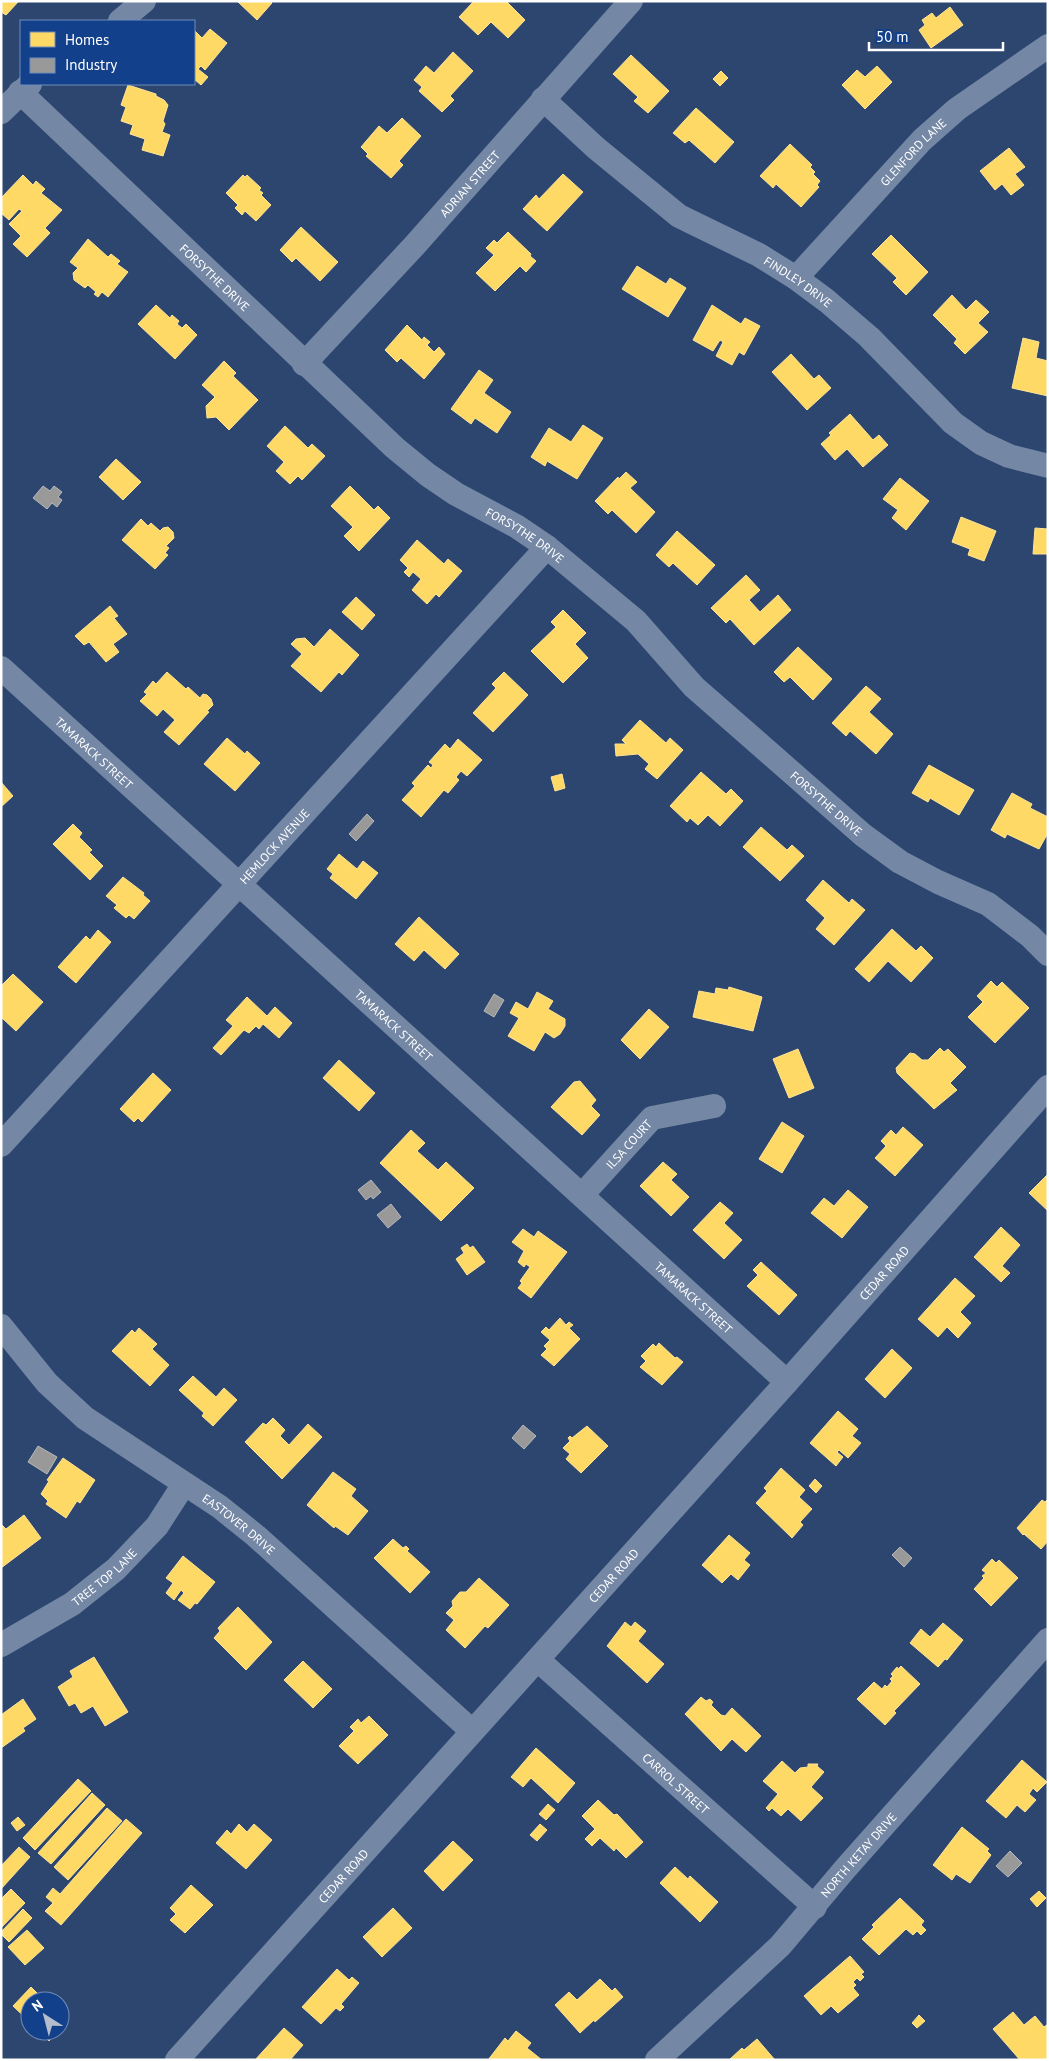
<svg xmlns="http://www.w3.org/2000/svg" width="1049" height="2061" font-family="'PT Sans',sans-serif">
<rect width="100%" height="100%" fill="#2d466f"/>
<!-- homes -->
<g fill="#ffd966" stroke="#ffe494">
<polygon points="1,1 18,1 18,2 6,15 1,12"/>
<polygon points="237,1 270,1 272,3 257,20"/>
<polygon points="474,1 506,1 525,20 508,38 491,22 478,35 459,17"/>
<polygon points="950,7 963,25 931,48 919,30 925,25 922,20 932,13 936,18"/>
<polygon points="210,29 227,43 205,70 201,66 198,69 208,77 201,85 194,79 194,30 202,38"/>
<polygon points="453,52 473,71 450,96 454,100 442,112 419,91 422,87 414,80 426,66 434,73"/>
<polygon points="631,55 669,91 648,113 634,101 638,97 613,74"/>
<polygon points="877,66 892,82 865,109 842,85 857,70 865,77"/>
<polygon points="721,71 728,78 720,86 713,79"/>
<polygon points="128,85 156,94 156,96 164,100 168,105 163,121 165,124 162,132 170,135 163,156 142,150 145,139 130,134 133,125 121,121 126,107 121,105"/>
<polygon points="696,108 734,142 715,163 689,140 685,143 673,133"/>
<polygon points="402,118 421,136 399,161 403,165 391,178 366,156 368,154 361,147 379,126 387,133"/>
<polygon points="790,144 812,165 810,167 815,172 813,174 820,181 817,185 819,187 801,207 776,184 773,188 760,176"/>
<polygon points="1009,148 1025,167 1015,174 1024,185 1011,195 1002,184 995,190 980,171"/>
<polygon points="563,174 583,192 547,231 523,209 536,195 539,199"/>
<polygon points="23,175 33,185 36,181 45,189 41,193 62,210 45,228 50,233 27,257 13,244 21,236 9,224 22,211 19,209 9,220 1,213 1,198"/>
<polygon points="243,175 245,177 247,175 261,188 259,190 263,193 261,195 271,205 256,221 245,211 242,215 235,208 238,205 226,193"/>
<polygon points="301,227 338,262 320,281 296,258 292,262 280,250"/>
<polygon points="508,232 531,254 530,256 536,261 526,272 520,266 495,291 476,273 494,255 486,248 494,240 497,243"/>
<polygon points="891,235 928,272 906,295 893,282 897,278 872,254"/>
<polygon points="88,239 108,257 111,254 120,261 117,264 128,272 108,297 102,292 98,297 94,294 96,292 88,285 85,288 74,280 73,273 78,268 70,262"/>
<polygon points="637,266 666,284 670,278 686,288 668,317 622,289"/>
<polygon points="952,295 966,310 976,300 989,312 978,323 988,332 965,354 954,343 957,339 933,315"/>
<polygon points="156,305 170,318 172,315 179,321 177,324 182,328 186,324 197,335 175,359 138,324"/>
<polygon points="712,305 741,324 745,318 760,326 744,355 739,352 732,365 716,356 723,342 720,340 713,351 693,340"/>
<polygon points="407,325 422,340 424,337 430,342 427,345 434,352 439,347 445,354 424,379 401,358 397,362 385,350"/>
<polygon points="1023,338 1039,342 1036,358 1048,361 1048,396 1012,388"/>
<polygon points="791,354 814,379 819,375 831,388 807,410 772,372"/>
<polygon points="224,361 236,373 233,376 258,400 229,430 216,417 207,418 206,406 215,397 202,385"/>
<polygon points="479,370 493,380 484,393 511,412 497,433 475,418 471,424 451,409"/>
<polygon points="850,414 873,440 879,435 888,445 863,467 847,449 835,460 821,444 831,435 829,433"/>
<polygon points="583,425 603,438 577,479 547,461 545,466 531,457 549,428 571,442"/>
<polygon points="285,426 308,448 312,444 325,456 302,480 298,476 290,484 276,471 284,462 267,446"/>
<polygon points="116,459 141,482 123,500 99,477"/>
<polygon points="626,472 637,482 630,488 655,512 636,533 612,510 608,514 595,501 618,477 619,479"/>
<polygon points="900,478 929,501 906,530 892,518 898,510 883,499"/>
<polygon points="350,486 374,510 378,506 390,518 359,551 344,536 353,527 331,506"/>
<polygon points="961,517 996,531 984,561 968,555 970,549 952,542"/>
<polygon points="141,519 148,526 151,523 160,531 163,528 168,527 173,532 174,538 166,546 169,548 165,553 168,555 155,569 122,540"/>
<polygon points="1035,528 1048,529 1048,554 1033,554"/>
<polygon points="677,531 715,565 697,585 673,563 669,567 656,555"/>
<polygon points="417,540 444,564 448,559 462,571 439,597 436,594 427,604 412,590 421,579 413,572 409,577 404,572 408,568 400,560"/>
<polygon points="746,575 760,590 749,600 760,612 778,595 791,610 754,645 730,619 726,623 711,608"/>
<polygon points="356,597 375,615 362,630 342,612"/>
<polygon points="110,606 118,616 114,618 127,634 113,644 119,652 106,662 89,642 84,645 75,636"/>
<polygon points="563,610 586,633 575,644 588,658 563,683 531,651 556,627 551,622"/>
<polygon points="330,629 359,655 342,675 339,672 321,692 291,666 302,654 291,644 296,639 305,638 314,647"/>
<polygon points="798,647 832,679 813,700 790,677 784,682 774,672"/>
<polygon points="167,672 186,689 188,687 200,698 203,694 207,695 211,699 213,705 207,711 209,712 179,745 164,732 175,720 163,709 157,716 140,701 147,694 144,692 153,681 156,684"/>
<polygon points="504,672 528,695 493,732 473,713 496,688 492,684"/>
<polygon points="866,686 881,699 869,712 893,734 876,754 850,731 846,736 832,723"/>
<polygon points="640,720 666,743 670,738 683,750 657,779 645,769 649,764 638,754 616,756 615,744 626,744 622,740"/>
<polygon points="227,738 245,754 247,751 260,763 235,791 204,764"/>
<polygon points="458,739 482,760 467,776 461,771 456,777 459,780 448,793 444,790 421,817 402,800 415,786 412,783 428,765 431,768 433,765 429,762 445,744 450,749"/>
<polygon points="929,765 974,790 959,815 930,798 928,802 912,793"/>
<polygon points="701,772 726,794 731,789 743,801 720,826 708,815 698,825 690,818 687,822 670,806"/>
<polygon points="562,774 565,788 555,791 551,777"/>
<polygon points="1,782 13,796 1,807"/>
<polygon points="1012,793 1032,804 1030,808 1048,817 1048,833 1039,849 1007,834 1005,838 991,830"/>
<polygon points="73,824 82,833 79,837 92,850 89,852 103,866 90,880 53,844"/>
<polygon points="761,827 787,850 792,845 804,856 780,881 743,847"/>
<polygon points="339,854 357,869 363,861 378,873 356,899 330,878 333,874 327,869"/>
<polygon points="123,877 144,893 143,895 150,901 134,919 129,915 126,918 114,908 117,905 106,896"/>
<polygon points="823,880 849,903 852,899 865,910 834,945 816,929 825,918 806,900"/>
<polygon points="419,917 459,954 445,969 424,950 414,961 395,944"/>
<polygon points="892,929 916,951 921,946 933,958 911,982 888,961 869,982 855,969"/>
<polygon points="98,930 111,942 76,983 58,967 86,936 90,940"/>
<polygon points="13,974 43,1002 16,1031 1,1017 1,986"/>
<polygon points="991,981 997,987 1002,982 1029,1008 995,1043 968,1017 983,1002 977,996"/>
<polygon points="729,987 762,997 753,1031 693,1017 699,991 715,994 716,988 728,990"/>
<polygon points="537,992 553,1001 548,1009 565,1019 565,1026 560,1034 554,1038 545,1032 534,1051 508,1036 519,1018 510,1013 516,1002 528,1009"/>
<polygon points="247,997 267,1016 275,1007 292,1023 279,1038 263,1024 259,1029 256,1026 249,1033 244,1030 221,1055 213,1048 233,1026 226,1020"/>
<polygon points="649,1009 669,1027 640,1059 621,1040"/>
<polygon points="940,1048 944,1052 948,1049 966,1067 950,1083 957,1090 934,1109 897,1073 896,1068 910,1053 915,1054 922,1060 928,1060"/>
<polygon points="798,1049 814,1088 789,1098 773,1059"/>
<polygon points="339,1060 375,1093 359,1111 323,1078"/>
<polygon points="153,1073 171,1090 142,1122 138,1118 134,1122 120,1109"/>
<polygon points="580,1081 596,1100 591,1106 600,1115 582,1135 551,1107 574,1082"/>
<polygon points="782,1122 804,1136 782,1173 759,1159"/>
<polygon points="903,1127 923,1145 895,1176 875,1158 886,1146 881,1141 891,1130 896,1135"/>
<polygon points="411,1130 425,1143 417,1151 438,1170 446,1162 474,1188 441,1221 380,1163"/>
<polygon points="663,1162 677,1174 671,1180 689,1197 671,1216 640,1186"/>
<polygon points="1048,1174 1048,1211 1029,1193"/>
<polygon points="848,1190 868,1207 842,1238 811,1213 824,1198 834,1206"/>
<polygon points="720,1202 733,1213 724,1223 742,1240 724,1259 693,1230"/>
<polygon points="1001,1227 1020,1245 1002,1266 1010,1273 1001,1282 974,1257"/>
<polygon points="523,1229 534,1237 538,1231 567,1252 531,1298 518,1288 522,1283 520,1281 530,1267 526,1264 524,1267 518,1262 524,1251 512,1242"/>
<polygon points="467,1244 470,1248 473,1246 485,1262 467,1275 456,1259 464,1253 461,1248"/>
<polygon points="761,1262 797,1295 779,1315 747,1286 758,1275 753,1270"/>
<polygon points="955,1278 975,1296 960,1312 971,1323 958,1338 947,1327 938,1337 918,1319"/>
<polygon points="560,1318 566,1325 569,1322 573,1325 569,1328 580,1339 554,1366 541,1355 547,1349 544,1346 550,1340 541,1332 546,1327 549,1330"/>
<polygon points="139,1328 157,1344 152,1349 169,1365 150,1386 112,1351 132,1330 135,1333"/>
<polygon points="659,1343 675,1358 677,1357 683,1362 662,1385 640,1367 646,1361 641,1356 653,1344 656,1347"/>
<polygon points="892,1349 912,1368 885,1398 865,1379"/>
<polygon points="193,1376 216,1397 224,1388 237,1400 213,1426 202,1416 204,1413 179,1390"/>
<polygon points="838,1411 858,1429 852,1436 861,1443 848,1458 839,1450 837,1452 843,1457 836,1466 810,1443"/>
<polygon points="273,1418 285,1430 280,1436 289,1445 308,1424 322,1437 282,1479 245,1442 263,1423 266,1425"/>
<polygon points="587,1426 608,1446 581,1473 566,1459 570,1454 563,1448 570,1441 568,1438 570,1436 572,1438"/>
<polygon points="63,1458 95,1480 80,1503 77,1501 66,1518 46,1504 48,1501 41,1494 49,1481 47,1480"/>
<polygon points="781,1468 805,1490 799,1497 812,1509 800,1522 803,1525 792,1538 756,1503 767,1491 764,1488"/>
<polygon points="333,1472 356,1489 351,1496 368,1511 348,1535 335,1526 334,1528 307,1505"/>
<polygon points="815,1479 822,1486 816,1493 809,1486"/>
<polygon points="1048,1499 1048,1541 1041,1549 1024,1534 1023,1535 1017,1528 1042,1500 1045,1502"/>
<polygon points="24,1515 41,1538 1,1568 1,1524 6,1529"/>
<polygon points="729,1535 750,1553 744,1560 750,1565 738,1580 731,1574 722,1583 702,1565"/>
<polygon points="393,1539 403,1548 406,1546 409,1549 407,1551 430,1572 410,1593 374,1558"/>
<polygon points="183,1556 215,1582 197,1604 195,1603 190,1609 178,1600 184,1593 181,1590 174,1600 166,1593 173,1583 166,1578"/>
<polygon points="992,1559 996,1563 999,1560 1018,1578 991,1606 974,1589 984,1578 982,1576 986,1573 982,1570"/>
<polygon points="479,1578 509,1605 488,1628 485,1626 465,1648 446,1630 454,1620 446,1613 453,1606 452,1601 460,1592 466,1592"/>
<polygon points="238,1607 272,1642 246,1670 214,1638 220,1631 218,1628"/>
<polygon points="625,1622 631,1627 635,1622 646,1631 638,1641 664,1664 647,1683 607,1646"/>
<polygon points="943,1623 963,1640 947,1660 945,1659 938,1667 910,1643 921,1629 930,1637"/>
<polygon points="94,1657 128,1712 105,1726 93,1706 81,1713 75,1703 69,1706 58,1687 73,1677 70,1671"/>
<polygon points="303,1661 332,1689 313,1708 284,1680"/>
<polygon points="901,1666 920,1684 894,1711 896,1713 885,1725 857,1699 874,1682 882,1689 885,1685 887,1687 892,1681 890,1679 893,1676 891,1674 897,1667 898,1669"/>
<polygon points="701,1697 706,1701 710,1699 713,1702 711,1705 721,1715 725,1716 732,1708 761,1736 746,1752 732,1739 721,1751 685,1714"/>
<polygon points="23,1699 36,1719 23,1728 25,1731 1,1748 1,1715"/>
<polygon points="369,1716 388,1735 358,1764 339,1746 354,1731 350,1727 358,1719 361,1723"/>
<polygon points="536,1748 575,1783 558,1803 531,1778 523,1787 511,1777"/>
<polygon points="1022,1760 1047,1782 1037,1792 1033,1788 1029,1794 1036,1800 1025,1812 1017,1805 1006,1818 986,1801"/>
<polygon points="782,1761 795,1773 800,1768 808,1767 808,1764 818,1764 817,1766 824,1772 811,1787 823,1798 801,1821 788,1809 781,1816 772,1808 769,1811 766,1808 778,1794 763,1781"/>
<polygon points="78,1779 91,1791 35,1850 23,1838"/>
<polygon points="92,1793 105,1805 51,1864 38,1853"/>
<polygon points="598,1800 614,1815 617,1814 643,1842 626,1858 616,1848 614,1851 600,1838 592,1846 585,1839 595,1829 582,1816"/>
<polygon points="548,1804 555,1810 546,1820 539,1814"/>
<polygon points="107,1808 122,1821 68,1880 54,1867"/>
<polygon points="18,1817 25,1825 17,1831 11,1823"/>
<polygon points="126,1819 142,1833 61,1925 45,1911 53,1903 46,1897 53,1888 60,1894"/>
<polygon points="239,1824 247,1832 254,1824 272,1840 246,1869 216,1843 227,1830 231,1834"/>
<polygon points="540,1824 547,1830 537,1841 530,1835"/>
<polygon points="962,1827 989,1849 987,1851 991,1855 970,1883 956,1874 952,1880 933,1865"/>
<polygon points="453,1841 473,1860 443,1891 424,1871"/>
<polygon points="19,1847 30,1857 1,1889 1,1866"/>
<polygon points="675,1867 688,1879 690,1876 718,1902 700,1922 660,1883"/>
<polygon points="191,1885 213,1905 185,1933 170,1920 176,1914 170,1908"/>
<polygon points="11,1889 25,1903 1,1928 1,1899"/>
<polygon points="1039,1891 1046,1898 1037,1907 1030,1899"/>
<polygon points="900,1898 924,1921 921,1925 926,1930 921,1935 917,1931 913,1935 906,1929 879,1955 862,1939 874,1927 872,1925"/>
<polygon points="393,1908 412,1928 382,1957 363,1937"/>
<polygon points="23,1909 32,1918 9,1942 1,1934 1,1932"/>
<polygon points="27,1930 44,1948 25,1965 8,1947"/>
<polygon points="850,1956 864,1972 861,1974 864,1977 860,1981 857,1978 853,1982 856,1985 853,1988 859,1995 838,2013 831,2006 821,2015 804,1996"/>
<polygon points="337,1969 349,1980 352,1977 359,1983 341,2004 344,2007 340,2011 336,2008 321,2024 302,2007"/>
<polygon points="600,1979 612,1991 615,1988 623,1997 595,2022 594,2020 580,2033 555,2005 569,1992 577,2000"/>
<polygon points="31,1987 45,2001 30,2001 30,2022 13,2006"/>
<polygon points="1013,2012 1024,2025 1035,2016 1044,2027 1048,2024 1047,2060 1020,2060 993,2029"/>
<polygon points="919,2015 925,2021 917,2028 912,2023"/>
<polygon points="60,2016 67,2023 60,2030"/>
<polygon points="284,2028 303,2045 290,2060 255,2060"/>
<polygon points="39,2031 59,2031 49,2041"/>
<polygon points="516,2031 531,2043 527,2048 542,2060 488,2060 505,2038 508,2041"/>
<polygon points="757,2039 775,2060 729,2060 742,2048 744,2050"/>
</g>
<!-- industry -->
<g fill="#999" stroke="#b8b8b8">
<polygon points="43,486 50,491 54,486 62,492 58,497 62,500 57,507 52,503 47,509 33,498"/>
<polygon points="367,814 374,821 356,841 349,834"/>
<polygon points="494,994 504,1000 494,1017 484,1011"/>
<polygon points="371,1180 381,1192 373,1199 371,1196 366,1200 358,1190"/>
<polygon points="391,1204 401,1217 388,1228 377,1215"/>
<polygon points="523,1425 536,1436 524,1449 512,1438"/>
<polygon points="38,1446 57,1457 47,1474 28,1462"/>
<polygon points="900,1547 912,1558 904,1567 892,1555"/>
<polygon points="1010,1851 1022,1863 1008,1877 996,1866"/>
</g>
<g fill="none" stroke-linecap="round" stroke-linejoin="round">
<!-- minor -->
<g stroke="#7487a4" stroke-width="24">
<polyline points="120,21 144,1"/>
<path id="s1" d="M20,92L395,448L428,475L456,494L516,526L547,547L636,621L694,687L863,835L900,862L938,882L988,904L1030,936L1048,954"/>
<path id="s2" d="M543,99L596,148L679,216L759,255L796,278L827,301L869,337L953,423L981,443L1009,456L1048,466"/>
<polyline points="1,112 30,84"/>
<path id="s3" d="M796,278L922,140L957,109L1048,46"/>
<path id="s4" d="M304,364L415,245L631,1"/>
<path id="s5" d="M1,668L787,1382"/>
<path id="s6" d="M1,1145L547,547"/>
<path id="s7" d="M582,1195L652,1118L714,1106"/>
<path id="s8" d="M1,1326L47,1383L85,1418L220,1507L256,1536L472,1731"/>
<path id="s9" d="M1,1645L72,1604L116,1569L157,1526L184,1484"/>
<path id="s10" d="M538,1660L815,1907"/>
<path id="s11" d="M177,2060L787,1382L1048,1087"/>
<path id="s12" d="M657,2060L780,1946L845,1869L1048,1640"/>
</g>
</g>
<g text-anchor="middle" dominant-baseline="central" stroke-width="5" stroke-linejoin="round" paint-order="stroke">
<!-- street labels -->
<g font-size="12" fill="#fff" stroke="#12408a">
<text stroke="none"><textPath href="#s3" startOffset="172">GLENFORD LANE</textPath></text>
<text stroke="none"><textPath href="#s4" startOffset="245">ADRIAN STREET</textPath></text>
<text stroke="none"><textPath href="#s1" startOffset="269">FORSYTHE DRIVE</textPath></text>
<text stroke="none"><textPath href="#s2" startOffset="316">FINDLEY DRIVE</textPath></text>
<text stroke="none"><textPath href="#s1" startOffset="674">FORSYTHE DRIVE</textPath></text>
<text stroke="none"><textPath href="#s5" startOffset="126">TAMARACK STREET</textPath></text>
<text stroke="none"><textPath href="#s1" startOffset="1079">FORSYTHE DRIVE</textPath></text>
<text stroke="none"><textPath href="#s6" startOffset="405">HEMLOCK AVENUE</textPath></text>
<text stroke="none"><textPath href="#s5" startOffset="531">TAMARACK STREET</textPath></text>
<text stroke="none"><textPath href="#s7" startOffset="69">ILSA COURT</textPath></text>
<text stroke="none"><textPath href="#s11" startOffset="1058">CEDAR ROAD</textPath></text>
<text stroke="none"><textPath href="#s5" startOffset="936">TAMARACK STREET</textPath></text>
<text stroke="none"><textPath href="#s8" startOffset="312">EASTOVER DRIVE</textPath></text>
<text stroke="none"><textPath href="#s11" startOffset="652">CEDAR ROAD</textPath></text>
<text stroke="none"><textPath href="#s9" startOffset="124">TREE TOP LANE</textPath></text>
<text stroke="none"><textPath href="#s10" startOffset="185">CARROL STREET</textPath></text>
<text stroke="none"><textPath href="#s12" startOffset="288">NORTH KETAY DRIVE</textPath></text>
<text stroke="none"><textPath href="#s11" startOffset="248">CEDAR ROAD</textPath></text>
</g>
</g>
<!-- border -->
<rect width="1049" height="2061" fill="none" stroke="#ffffff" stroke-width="5"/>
<!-- legend -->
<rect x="20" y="20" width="175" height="65" fill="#12408a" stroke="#718cb9"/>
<rect x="30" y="32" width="25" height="15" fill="#ffd966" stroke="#718cb9"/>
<text x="65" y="45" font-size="15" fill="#ffffff">Homes</text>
<rect x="30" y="58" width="25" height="15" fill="#999999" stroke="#718cb9"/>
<text x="65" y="70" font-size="15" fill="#ffffff">Industry</text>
<!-- north arrow -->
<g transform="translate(45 2016) rotate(324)"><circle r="24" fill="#12408a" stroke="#718cb9"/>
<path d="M0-4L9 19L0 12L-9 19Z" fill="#b6becd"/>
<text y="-8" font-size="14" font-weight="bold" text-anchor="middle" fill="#ffffff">N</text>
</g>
<!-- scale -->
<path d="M869 42v8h134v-8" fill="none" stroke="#ffffff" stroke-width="2.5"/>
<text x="876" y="42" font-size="15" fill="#ffffff" stroke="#12408a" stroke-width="4" paint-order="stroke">50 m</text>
</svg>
